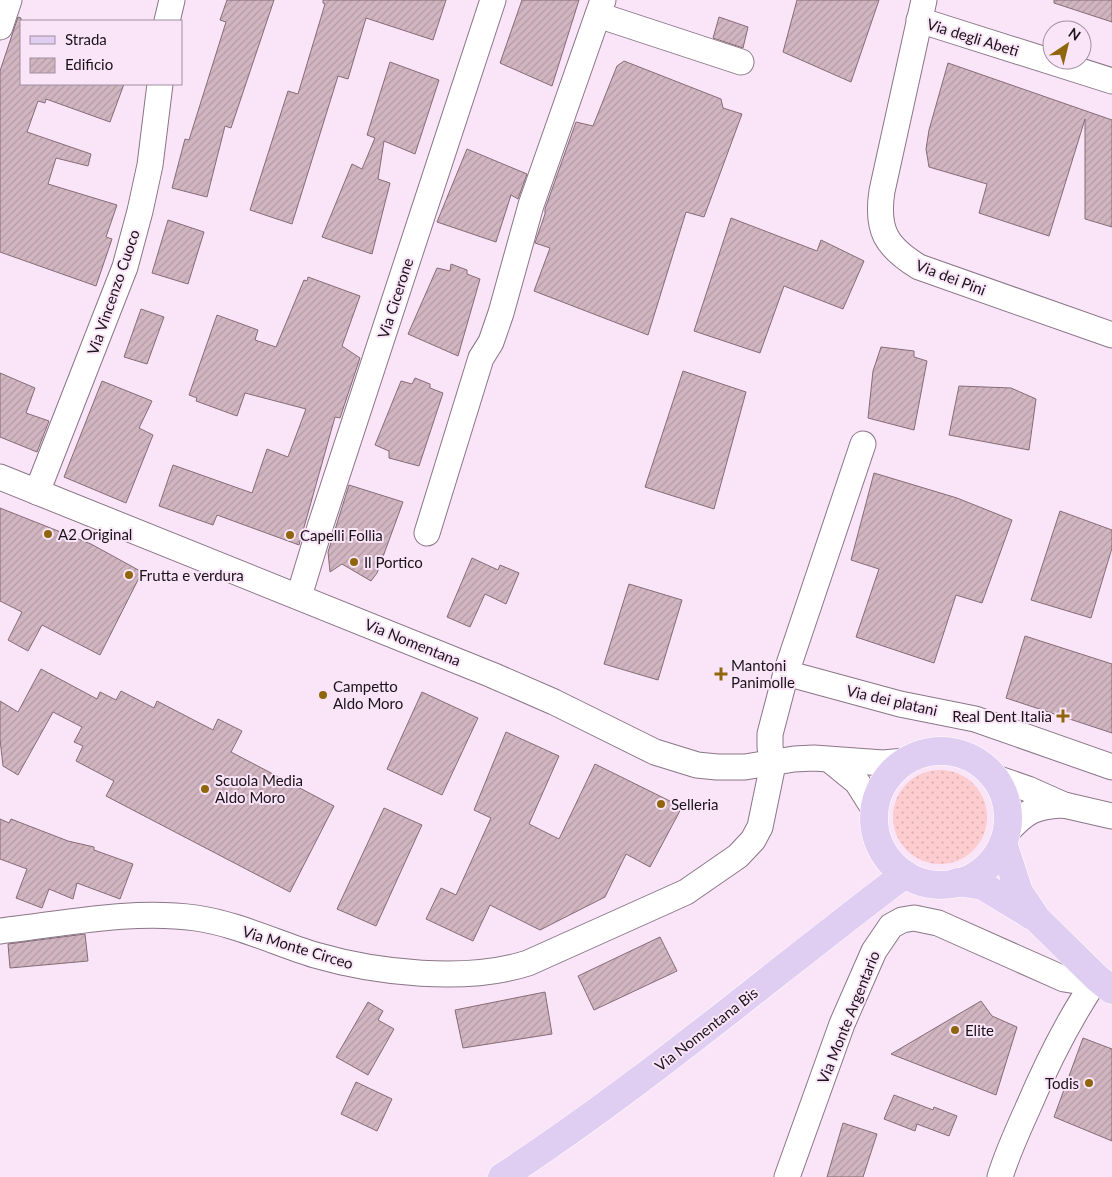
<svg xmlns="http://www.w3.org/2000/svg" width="1112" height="1177" font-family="Lato,sans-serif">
<defs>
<pattern id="grass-dots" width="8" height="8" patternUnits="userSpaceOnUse" patternTransform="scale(1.25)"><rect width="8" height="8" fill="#fccccf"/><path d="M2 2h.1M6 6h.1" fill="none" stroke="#d7aeb1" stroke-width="1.8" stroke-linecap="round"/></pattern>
<pattern id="building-hatch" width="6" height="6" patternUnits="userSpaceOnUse" patternTransform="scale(1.25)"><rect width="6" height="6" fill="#d1b5c1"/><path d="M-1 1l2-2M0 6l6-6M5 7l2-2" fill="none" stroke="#b39ba5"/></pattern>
</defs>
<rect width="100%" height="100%" fill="#fae4f8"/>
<!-- grass -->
<circle fill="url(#grass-dots)" cx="940" cy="817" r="47"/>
<!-- building -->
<g fill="url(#building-hatch)" stroke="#856c76">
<polygon points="227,0 274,0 231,128 225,126 207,197 172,188 185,139 189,140 226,22 220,20"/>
<polygon points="323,0 446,0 433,40 366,18 348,79 338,76 292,224 250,210 288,91 298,94 325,4 323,3"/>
<polygon points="522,0 579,0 552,86 500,63"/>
<polygon points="797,0 879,0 851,82 783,52"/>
<polygon points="1054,0 1112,0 1112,22 1054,3"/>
<polygon points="18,17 21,18 21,84 124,84 110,122 46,99 45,103 38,101 27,132 91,154 88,166 56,158 48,184 117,205 106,237 112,239 96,286 0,252 0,71"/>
<polygon points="719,17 748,27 743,48 713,38"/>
<polygon points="624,61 721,99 723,108 742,114 704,217 686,212 648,335 534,291 550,248 535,243 545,214 545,209 576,122 593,126 617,66"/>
<polygon points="390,62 439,80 415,154 384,141 378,179 390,183 372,254 322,237 352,164 362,169 375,138 367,135"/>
<polygon points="948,63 1112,120 1112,227 1085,219 1085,119 1049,236 979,213 987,184 929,167 926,149 929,130"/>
<polygon points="467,149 527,174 518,199 511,195 496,242 437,222"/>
<polygon points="731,218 817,251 821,240 864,261 843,309 784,286 760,353 694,331"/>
<polygon points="168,220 204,232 188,284 152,273"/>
<polygon points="451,264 467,270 467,274 480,279 458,356 408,334 437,268 450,271"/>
<polygon points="308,277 360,296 342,346 360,358 340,418 335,417 299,545 217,515 213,525 159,506 173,465 252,493 267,449 288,457 306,409 245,393 237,416 196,401 197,398 189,395 217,315 258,330 255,340 276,347 304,280 307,281"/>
<polygon points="141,309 164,317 147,364 124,357"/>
<polygon points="881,347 914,351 914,357 927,361 914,430 868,418 873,371"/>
<polygon points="683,371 746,392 714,509 645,487"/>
<polygon points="0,373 35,388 26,413 49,421 37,452 0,437"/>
<polygon points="415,378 430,384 430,388 443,393 419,466 389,458 389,451 375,445 401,381 412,384"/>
<polygon points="102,381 152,401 139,428 153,435 126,503 64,477"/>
<polygon points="959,386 1011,388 1036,399 1029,450 949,435"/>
<polygon points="874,473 957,498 1012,520 982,603 956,595 934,663 856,637 879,569 851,560"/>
<polygon points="349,485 403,502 377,573 371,581 342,564 330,572 328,552"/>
<polygon points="0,508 91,544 142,572 100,655 42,625 28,651 8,640 22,612 0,601"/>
<polygon points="1060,511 1112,530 1112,548 1091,618 1031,600"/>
<polygon points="472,558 498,570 500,565 519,573 506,604 485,594 470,627 447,617"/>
<polygon points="629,584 682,600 658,680 604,664"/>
<polygon points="1025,636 1112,664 1112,733 1006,698"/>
<polygon points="41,669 97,699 100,692 116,700 121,691 154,708 157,701 213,730 218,719 242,731 231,752 334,806 290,892 106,796 114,781 76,761 83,746 74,742 82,727 53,712 18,775 3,766 0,739 0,701 18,712"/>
<polygon points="422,692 478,718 442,795 387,769"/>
<polygon points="506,732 559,756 529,824 559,839 595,764 682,807 650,867 626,854 605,897 540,930 490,905 473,941 426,919 441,888 456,895 491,818 474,810"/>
<polygon points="384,808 422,825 376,926 337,909"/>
<polygon points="0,819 9,823 11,819 68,841 94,847 94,850 133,864 120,899 77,883 73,899 49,889 42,908 16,898 27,869 0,859"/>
<polygon points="85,934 88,961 10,968 8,944"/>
<polygon points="660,937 677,971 594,1010 578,976"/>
<polygon points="545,992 552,1034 463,1048 455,1010"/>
<polygon points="981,1001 992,1016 1017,1027 996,1095 891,1054"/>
<polygon points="368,1002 383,1011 378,1020 394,1029 368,1075 336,1057"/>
<polygon points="1083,1038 1112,1049 1112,1141 1054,1117"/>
<polygon points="356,1082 392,1099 377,1131 341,1114"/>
<polygon points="894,1095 933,1110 934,1107 957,1116 949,1136 917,1124 915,1131 884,1119"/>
<polygon points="843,1123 877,1134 863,1177 827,1177"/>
</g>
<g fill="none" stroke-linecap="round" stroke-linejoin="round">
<!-- minor casing -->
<g stroke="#8a7687" stroke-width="27">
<g id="minor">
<path d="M924,0L882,191C876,230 886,247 919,267L1112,335"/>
<polyline points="598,15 741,62"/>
<polyline points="919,20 1112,81"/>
<polyline points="167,21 172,0"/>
<polyline points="0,27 9,0"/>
<polyline points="0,477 492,675 554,702 655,752 697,765 717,767 745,767 794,759 814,758 883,763 905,761"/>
<polyline points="37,492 125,267 140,211 150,165 160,84"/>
<polyline points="427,533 481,358 491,342 501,313 531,205 603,0"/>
<polyline points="299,596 321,524 493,0"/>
<polyline points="786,673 900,704 975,719 1112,767"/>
<polyline points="830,760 857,782 874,809"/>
<polyline points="993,777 1028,789 1064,805 1112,816"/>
<path d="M1006,833C1026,811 1035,806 1064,805"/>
<path d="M0,931C64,924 131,909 196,918C237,924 276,943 315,955C377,973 466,983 528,963L686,892L738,856L753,840L760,827L773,764L770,747V734L786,673L863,444"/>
<polyline points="787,1177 842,1024 874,951 891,926 902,920 914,918 938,923 1064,979 1077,981 1097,978"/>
<path d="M1000,1177C1007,1154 1017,1132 1027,1110C1047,1063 1068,1020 1097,978"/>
</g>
</g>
<!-- major casing -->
<g stroke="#fff" stroke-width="29">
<g id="major">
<circle cx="941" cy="818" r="67"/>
<polyline points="1003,843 1019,892 1037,919 1097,978 1112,990"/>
<polyline points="957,882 983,886 1032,916"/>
<path d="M502,1177C643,1085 771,975 905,874"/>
</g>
</g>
<!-- minor -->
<use href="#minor" stroke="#fff" stroke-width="25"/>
<!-- major -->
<use href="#major" stroke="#e0cdf2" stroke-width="28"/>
</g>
<!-- markers -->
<g fill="#90660d" stroke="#fae4f8" stroke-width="2">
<circle cx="48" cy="534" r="5"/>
<circle cx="290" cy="535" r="5"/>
<circle cx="354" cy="562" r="5"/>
<circle cx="129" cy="575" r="5"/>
<path d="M718.5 666.5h5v5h5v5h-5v5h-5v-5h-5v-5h5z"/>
<circle cx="323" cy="695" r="5"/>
<path d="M1060.5 708.5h5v5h5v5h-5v5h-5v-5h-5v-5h5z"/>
<circle cx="205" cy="789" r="5"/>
<circle cx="661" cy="804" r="5"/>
<circle cx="955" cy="1030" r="5"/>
<circle cx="1089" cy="1083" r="5"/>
</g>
<g text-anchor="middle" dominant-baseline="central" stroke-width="4" stroke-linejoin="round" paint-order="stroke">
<!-- street labels -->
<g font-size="15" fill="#1a1319" stroke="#fae4f8">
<text transform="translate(973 37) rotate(17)">Via degli Abeti</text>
<text transform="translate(951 277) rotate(21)">Via dei Pini</text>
<text transform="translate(113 292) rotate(-71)">Via Vincenzo Cuoco</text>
<text transform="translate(395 298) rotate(-72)">Via Cicerone</text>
<text transform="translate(413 642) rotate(22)">Via Nomentana</text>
<text transform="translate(892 700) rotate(13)">Via dei platani</text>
<text transform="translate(298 947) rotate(17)">Via Monte Circeo</text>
<text transform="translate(848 1017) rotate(-68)">Via Monte Argentario</text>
<text transform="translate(706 1029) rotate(-38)">Via Nomentana Bis</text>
</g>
<!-- poi labels -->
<g font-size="15" fill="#1a1319" stroke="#fae4f8" text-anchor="start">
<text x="58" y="534">A2 Original</text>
<text x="300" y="535">Capelli Follia</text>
<text x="364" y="562">Il Portico</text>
<text x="139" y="575">Frutta e verdura</text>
<text x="731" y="665">Mantoni<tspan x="731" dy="17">Panimolle</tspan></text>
<text x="333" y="686">Campetto<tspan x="333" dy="17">Aldo Moro</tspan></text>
<text x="1052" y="716" text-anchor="end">Real Dent Italia</text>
<text x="215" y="780">Scuola Media<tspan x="215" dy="17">Aldo Moro</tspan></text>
<text x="671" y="804">Selleria</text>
<text x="965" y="1030">Elite</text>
<text x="1079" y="1083" text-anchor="end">Todis</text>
</g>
</g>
<!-- legend -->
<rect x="20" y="20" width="162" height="65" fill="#fae4f8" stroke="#a0909f"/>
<rect x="30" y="36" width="25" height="8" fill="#e0cdf2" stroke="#a0909f"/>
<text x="65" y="45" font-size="15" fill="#1a1319">Strada</text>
<rect x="30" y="58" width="25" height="15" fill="url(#building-hatch)" stroke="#a0909f"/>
<text x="65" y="70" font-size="15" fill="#1a1319">Edificio</text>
<!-- north arrow -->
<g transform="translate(1067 45) rotate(35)"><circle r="24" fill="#fae4f8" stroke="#a0909f"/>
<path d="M0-4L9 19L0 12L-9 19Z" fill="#90660d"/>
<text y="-8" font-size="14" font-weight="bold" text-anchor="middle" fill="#1a1319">N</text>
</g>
</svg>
